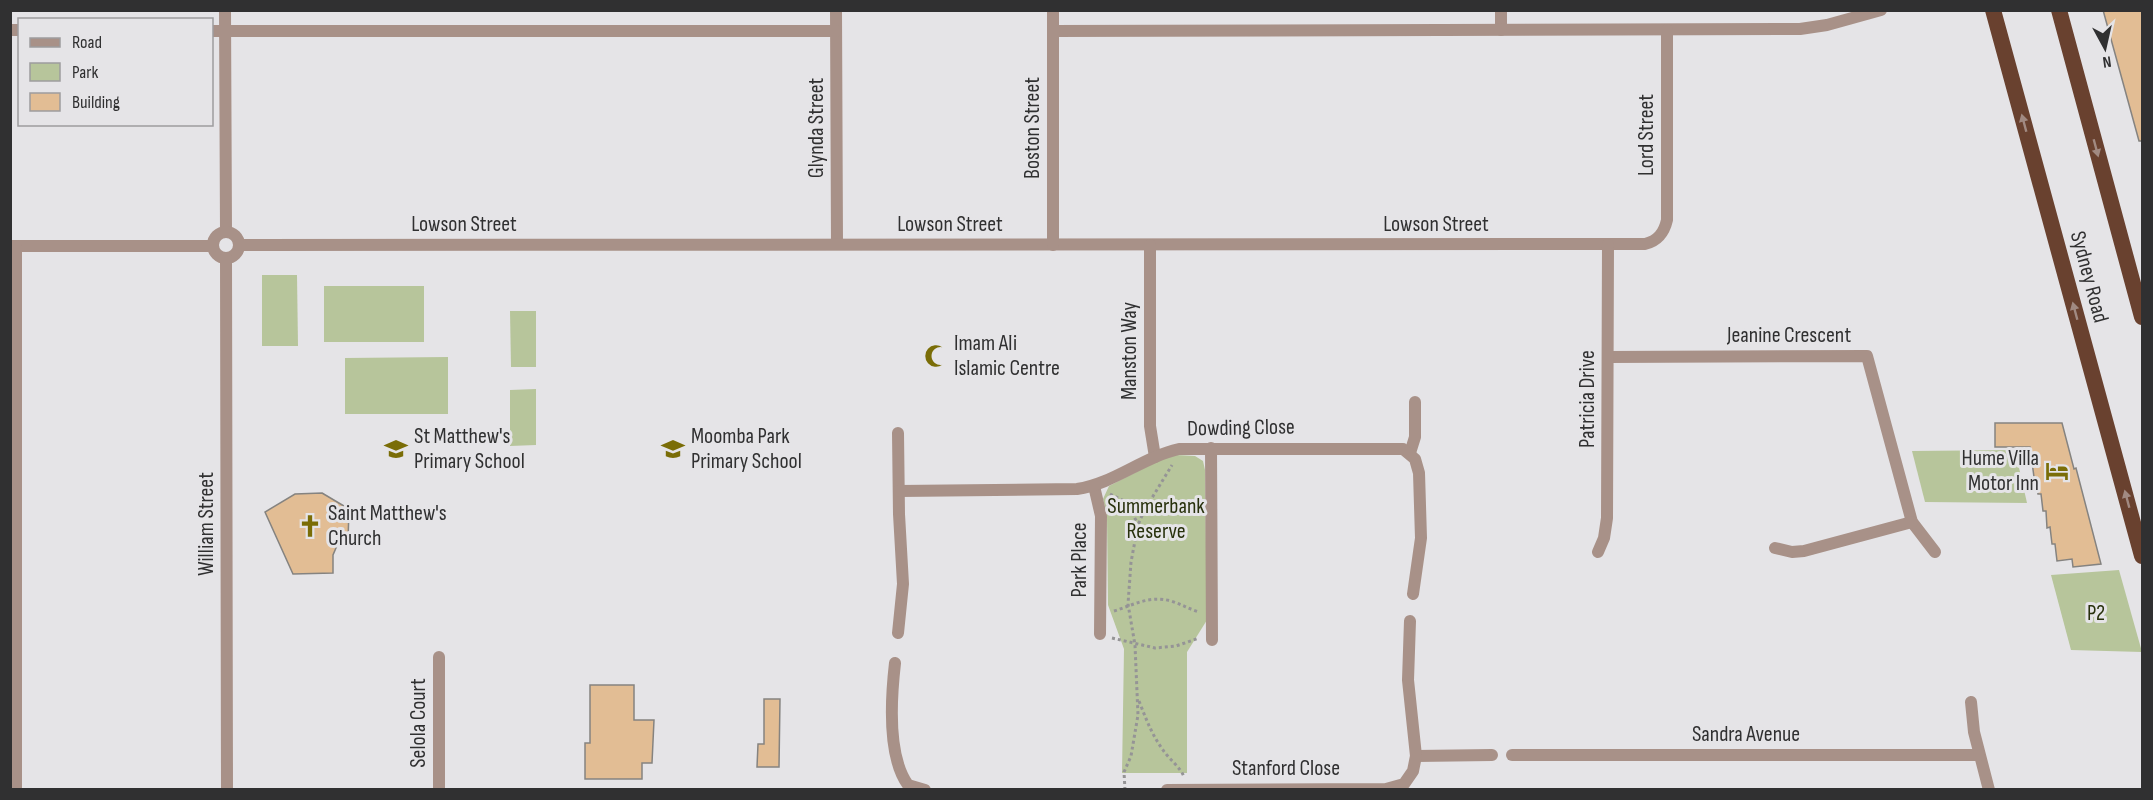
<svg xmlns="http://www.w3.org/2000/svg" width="2153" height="800" font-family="'Sofia Sans Condensed',sans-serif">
<rect width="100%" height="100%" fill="#e5e4e7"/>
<!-- green -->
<g fill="#b7c59b">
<polygon points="262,275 297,275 298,346 262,346"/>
<rect x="324" y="286" width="100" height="56"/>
<polygon points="510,311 536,311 536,367 511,367"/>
<polygon points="448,357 448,414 345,414 345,358"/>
<polygon points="536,389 536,445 510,446 510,390"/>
<polygon points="2015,450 2027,503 1925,502 1912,451"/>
<polygon points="1177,455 1195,456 1203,461 1205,470 1207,620 1187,652 1187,773 1122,773 1124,649 1108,605 1107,516 1103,499 1109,486 1162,459"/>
<polygon points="2119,570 2142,652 2071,650 2051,575"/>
</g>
<!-- building -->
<g fill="#e2bd94" stroke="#858380" stroke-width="1.5">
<polygon points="2103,10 2142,10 2142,141 2139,141"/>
<polygon points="1995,423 2062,423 2074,469 2076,468 2101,564 2073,567 2072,559 2057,561 2055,544 2052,544 2050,527 2047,528 2046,511 2043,511 2041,494 2038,494 2036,477 2034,477 2030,447 1995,447"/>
<polygon points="322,493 349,509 348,541 339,541 333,555 333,573 293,574 265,512 295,494"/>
<polygon points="590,685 634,685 634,720 654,720 652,763 642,763 642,779 585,779 585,743 590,743"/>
<polygon points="764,699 780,699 779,767 757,767 758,744 764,744"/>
</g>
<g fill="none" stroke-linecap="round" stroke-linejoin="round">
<!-- path -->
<g stroke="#959496" stroke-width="3" stroke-dasharray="3 3" stroke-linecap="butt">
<polyline points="1110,494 1126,502 1138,524"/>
<path d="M1114,611C1133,605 1150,595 1171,601C1181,604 1189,609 1199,612"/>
<polyline points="1112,638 1155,648 1176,646 1199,638"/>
<path d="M1139,701C1146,719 1152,735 1163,750C1169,759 1181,768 1184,777"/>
<polyline points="1125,790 1124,772 1131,756 1138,715 1135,645 1128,604 1131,562 1138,525 1144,511 1172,465"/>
</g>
<!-- minor -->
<g stroke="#a89188" stroke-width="12">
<polyline points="225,10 226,232"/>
<polyline points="836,10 837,244"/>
<polyline points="10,30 20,30"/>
<polyline points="1501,30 1501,10"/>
<polyline points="212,31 836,31"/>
<polyline points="1053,31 1800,29 1827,25 1881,10"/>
<circle cx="226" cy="245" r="13"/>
<path d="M239,245L1645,244C1658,241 1664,233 1667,220V30"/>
<polyline points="1053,245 1053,10"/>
<polyline points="1150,245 1150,426 1155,457"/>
<polyline points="10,246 213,246"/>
<polyline points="16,246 16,790"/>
<polyline points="226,258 227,790"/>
<polyline points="1608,357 1867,356 1912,522 1935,552"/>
<polyline points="898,433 899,514 903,584 898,633"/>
<polyline points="1211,448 1212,640"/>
<polyline points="1410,453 1415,437 1415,402"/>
<polyline points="1094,486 1101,516 1100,634"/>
<path d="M899,491L1077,489C1113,484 1143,457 1179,449H1403L1415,459L1419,473L1421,538L1413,594"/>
<polyline points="1775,548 1792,552 1804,551 1912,522"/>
<polyline points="1598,552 1604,538 1607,518 1608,245"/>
<polyline points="439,657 439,790"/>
<path d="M895,663C891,698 887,756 908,785L925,790"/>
<polyline points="1971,702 1974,732 1989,790"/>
<polyline points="1512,755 1979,755"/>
<polyline points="1416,756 1492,755"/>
<polyline points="1167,790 1386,789 1404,784 1413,771 1416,756 1408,680 1410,621"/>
</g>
<!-- trunk -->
<g stroke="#69412f" stroke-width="16">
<polyline points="1993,10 2142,556"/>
<polyline points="2059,10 2142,317"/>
</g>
</g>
<!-- one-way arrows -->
<defs><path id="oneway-solid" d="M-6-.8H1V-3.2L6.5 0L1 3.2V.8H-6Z" transform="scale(1.5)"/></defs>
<g fill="#a18a82">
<use href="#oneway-solid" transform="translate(2024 123) rotate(-105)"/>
<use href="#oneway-solid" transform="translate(2096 148) rotate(75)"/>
<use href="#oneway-solid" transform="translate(2075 311) rotate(-105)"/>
<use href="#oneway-solid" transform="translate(2127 499) rotate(-105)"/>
</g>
<!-- icons -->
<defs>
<g id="mosque-bare" transform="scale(1.8)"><path d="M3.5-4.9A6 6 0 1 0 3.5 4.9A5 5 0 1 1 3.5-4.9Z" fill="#7a6d07" stroke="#e5e4e7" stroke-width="2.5" paint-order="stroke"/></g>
<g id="school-bare" transform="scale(1.8)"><path d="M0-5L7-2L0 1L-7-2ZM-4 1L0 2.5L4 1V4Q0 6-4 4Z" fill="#7a6d07" stroke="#e5e4e7" stroke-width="2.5" paint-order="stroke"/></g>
<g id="hotel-bare" transform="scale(1.8)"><path d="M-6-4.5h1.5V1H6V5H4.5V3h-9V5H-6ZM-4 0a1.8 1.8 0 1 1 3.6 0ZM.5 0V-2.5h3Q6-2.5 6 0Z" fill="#7a6d07" stroke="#e5e4e7" stroke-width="2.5" paint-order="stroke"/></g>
<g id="church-bare" transform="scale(1.8)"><path d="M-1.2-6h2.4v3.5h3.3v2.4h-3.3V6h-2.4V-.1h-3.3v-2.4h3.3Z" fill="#7a6d07" stroke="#e5e4e7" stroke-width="2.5" paint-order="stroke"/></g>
</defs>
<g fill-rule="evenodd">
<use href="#mosque-bare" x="936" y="356"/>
<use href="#school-bare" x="396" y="449"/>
<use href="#school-bare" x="673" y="449"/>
<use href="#hotel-bare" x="2057" y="471"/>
<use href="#church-bare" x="310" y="526"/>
</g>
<g text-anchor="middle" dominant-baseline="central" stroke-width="6" stroke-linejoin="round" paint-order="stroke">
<!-- street labels -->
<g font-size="22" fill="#303031" stroke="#e5e4e7">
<text transform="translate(816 128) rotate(-90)">Glynda Street</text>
<text transform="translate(1032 128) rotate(-90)">Boston Street</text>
<text transform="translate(1646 135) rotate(-90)">Lord Street</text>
<text x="464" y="224">Lowson Street</text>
<text x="950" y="224">Lowson Street</text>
<text x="1436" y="224">Lowson Street</text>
<text transform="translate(2089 277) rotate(75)">Sydney Road</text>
<text x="1789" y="335">Jeanine Crescent</text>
<text transform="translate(1129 351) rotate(-90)">Manston Way</text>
<text transform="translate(1587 399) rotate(-90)">Patricia Drive</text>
<text transform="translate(1241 428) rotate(-1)">Dowding Close</text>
<text transform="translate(206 524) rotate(-90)">William Street</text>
<text transform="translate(1079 560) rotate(-90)">Park Place</text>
<text transform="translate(418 723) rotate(-90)">Selola Court</text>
<text x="1746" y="734">Sandra Avenue</text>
<text x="1286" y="768">Stanford Close</text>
</g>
<!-- poi labels -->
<g font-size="22" fill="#303031" stroke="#e5e4e7" text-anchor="start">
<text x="954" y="343">Imam Ali<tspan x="954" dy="25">Islamic Centre</tspan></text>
<text x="414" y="436">St Matthew's<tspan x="414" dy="25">Primary School</tspan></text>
<text x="691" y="436">Moomba Park<tspan x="691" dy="25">Primary School</tspan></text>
<text x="2039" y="458" text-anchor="end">Hume Villa<tspan x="2039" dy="25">Motor Inn</tspan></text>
<text x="328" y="513">Saint Matthew's<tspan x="328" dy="25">Church</tspan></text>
</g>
<!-- park labels -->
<g font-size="22" fill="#28310c" stroke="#e5e4e7">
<text x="1156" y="506">Summerbank<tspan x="1156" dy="25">Reserve</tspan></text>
<text x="2096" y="613">P2</text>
</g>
</g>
<!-- border -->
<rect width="2153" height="800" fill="none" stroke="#303031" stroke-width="24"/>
<!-- legend -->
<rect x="18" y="18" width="195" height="108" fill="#e5e4e7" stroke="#9d9c9e" stroke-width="1.5"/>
<rect x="30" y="38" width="30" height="9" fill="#a89188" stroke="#9d9c9e" stroke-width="1.5"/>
<text x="72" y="48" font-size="18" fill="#303031">Road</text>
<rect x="30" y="63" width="30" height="18" fill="#b7c59b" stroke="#9d9c9e" stroke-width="1.5"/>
<text x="72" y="78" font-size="18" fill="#303031">Park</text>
<rect x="30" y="93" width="30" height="18" fill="#e2bd94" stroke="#9d9c9e" stroke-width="1.5"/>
<text x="72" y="108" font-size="18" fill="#303031">Building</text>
<!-- north arrow -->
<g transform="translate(2105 48) rotate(172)" stroke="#e5e4e7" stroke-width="4.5" paint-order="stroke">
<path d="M0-4.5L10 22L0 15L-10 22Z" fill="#303031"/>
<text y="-9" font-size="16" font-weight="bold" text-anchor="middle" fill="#303031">N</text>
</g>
</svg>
